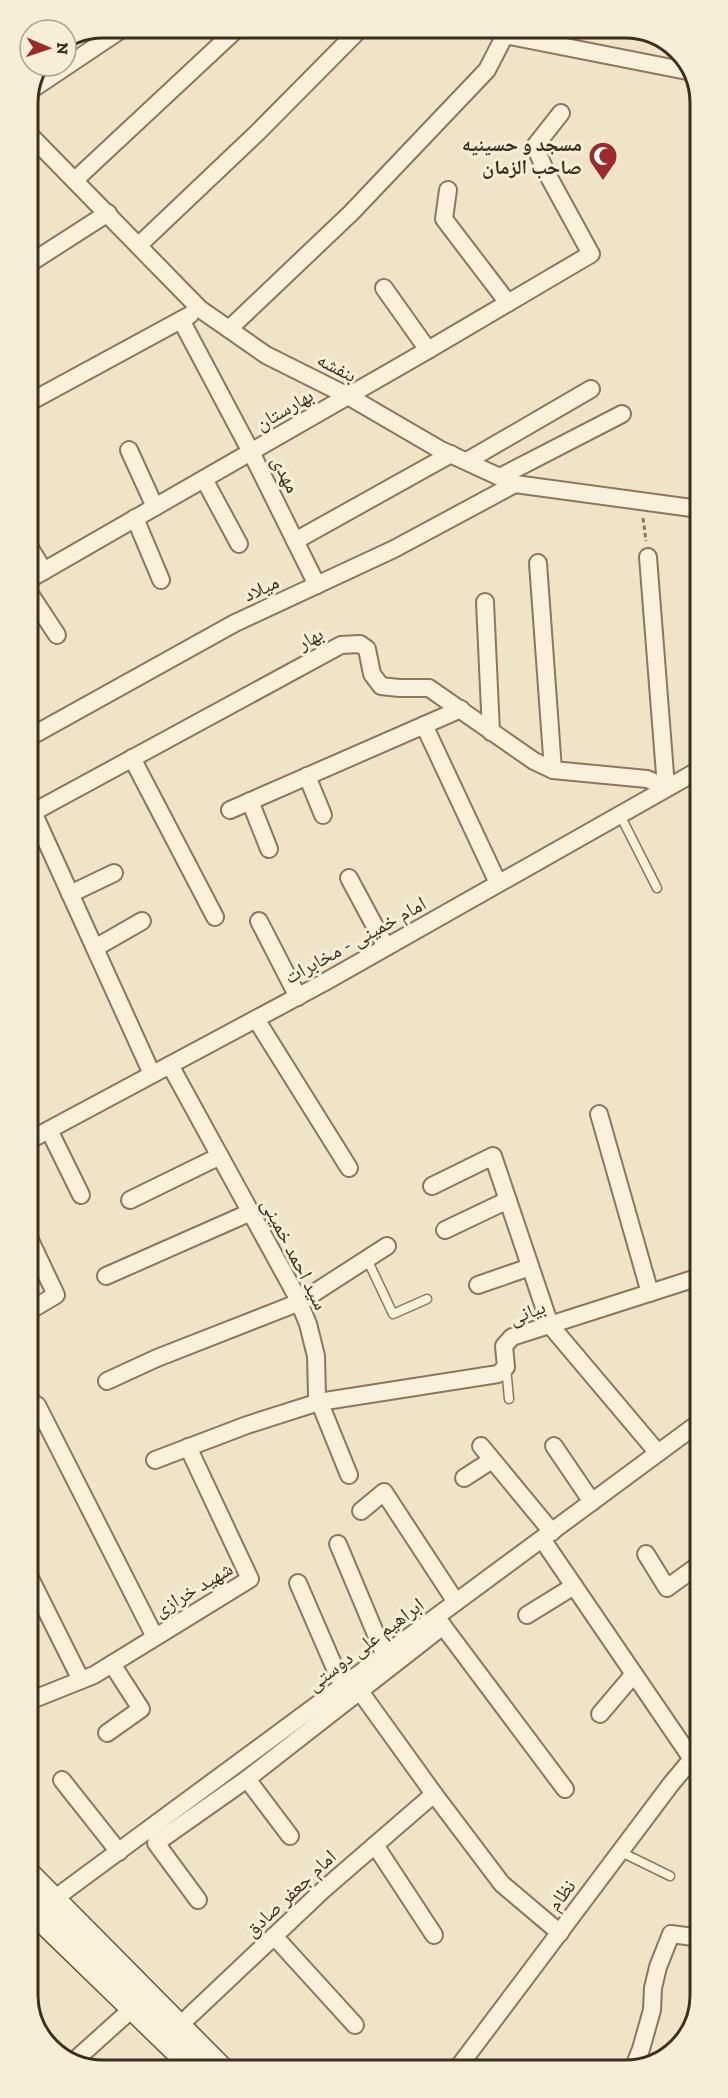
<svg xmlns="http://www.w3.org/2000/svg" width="728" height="2098" font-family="'Zilla Slab','Noto Naskh Arabic',serif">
<rect width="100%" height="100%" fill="#f0e4c8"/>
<!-- green -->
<polygon fill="#c9cf9b" points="620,27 630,27 676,47 620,32"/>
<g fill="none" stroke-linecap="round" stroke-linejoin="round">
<!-- service casing -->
<g stroke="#8d765c" stroke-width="11">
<g id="service">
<polyline points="620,815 657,888"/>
<polyline points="367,1259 393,1314 427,1299"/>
<polyline points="506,1367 509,1399"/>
<polyline points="621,1852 670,1876"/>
</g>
</g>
<!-- minor casing -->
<g stroke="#8d765c" stroke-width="20">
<g id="minor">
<polyline points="31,90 125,27"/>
<polyline points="27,132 200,309 266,355 348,396 439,449 515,484 699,509"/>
<polyline points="75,180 239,27"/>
<polyline points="448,190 444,219 508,303"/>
<polyline points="139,245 257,133 362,27"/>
<polyline points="27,265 108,213"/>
<polyline points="384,288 428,350"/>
<polyline points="181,320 251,452 317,585"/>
<polyline points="229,329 351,213 487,70 505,35 692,72"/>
<polyline points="28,403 190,315"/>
<polyline points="129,450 155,507"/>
<polyline points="467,461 591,389"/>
<polyline points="500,477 622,414"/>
<polyline points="204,479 239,544"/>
<polyline points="135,518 161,580"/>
<polyline points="295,541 451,454"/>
<polyline points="28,545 44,571"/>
<polyline points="538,563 553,770"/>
<polyline points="28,580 428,350 591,254 545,170 535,146 561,113"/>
<polyline points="28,591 57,635"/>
<polyline points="485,602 491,732"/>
<polyline points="424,725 498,883"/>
<polyline points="28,738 235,623 394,549 515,484"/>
<polyline points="132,758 215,917"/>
<polyline points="307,776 323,815"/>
<polyline points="250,801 269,849"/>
<polyline points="230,810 461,709"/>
<polyline points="33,812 152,1074"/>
<polyline points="28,815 341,645 360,644 367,649 372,674 381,686 399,688 429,688 534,761 553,770 647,779 666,787 648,557"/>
<polyline points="349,878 386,947"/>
<polyline points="70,894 114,873"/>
<polyline points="259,921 298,997"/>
<polyline points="95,948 142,921"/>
<polyline points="256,1019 349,1168"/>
<polyline points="170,1065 296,1295 308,1324 316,1356 317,1396 349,1475"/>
<polyline points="599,1114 650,1293"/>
<polyline points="49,1130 81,1195"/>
<polyline points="28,1141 323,983 699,770"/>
<polyline points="432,1186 493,1156 550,1325 658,1453"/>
<polyline points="130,1200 220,1156"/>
<polyline points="445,1230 508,1200"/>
<polyline points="29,1238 56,1295 29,1311"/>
<polyline points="106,1276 251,1212"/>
<polyline points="478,1285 530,1267"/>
<polyline points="107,1381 157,1358 300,1302 387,1246"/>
<polyline points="37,1405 155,1637"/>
<polyline points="481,1446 552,1532"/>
<polyline points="554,1446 592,1502"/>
<polyline points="155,1460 247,1425 319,1402 498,1374 506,1367 504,1346 512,1337 690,1280 700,1280"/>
<polyline points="464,1478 492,1460"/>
<polyline points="361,1511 384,1492 456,1602"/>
<polyline points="542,1539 692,1759"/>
<polyline points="338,1544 385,1656"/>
<polyline points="646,1554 667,1588 700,1564"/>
<polyline points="29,1576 81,1680"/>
<polyline points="298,1583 343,1687"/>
<polyline points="527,1615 574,1586"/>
<polyline points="437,1618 565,1789"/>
<polyline points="354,1683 434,1794 502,1884 560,1933"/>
<polyline points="29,1701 94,1675 250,1579 188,1447"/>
<polyline points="600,1714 634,1674"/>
<polyline points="107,1733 141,1709 112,1664"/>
<polyline points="247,1779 290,1836"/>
<polyline points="62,1780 119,1852"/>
<polyline points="375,1845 434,1935"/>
<polyline points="54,1899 700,1422"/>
<polyline points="198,1900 156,1843 247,1779 443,1626"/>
<polyline points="274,1936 355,2025"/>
<polyline points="179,2026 323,1890 434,1794"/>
<polyline points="74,2061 133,2008"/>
<polyline points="457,2069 671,1784 701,1748"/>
<polyline points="633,2069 641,2049 652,2010 653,1988 658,1967 671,1934 701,1938"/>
</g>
</g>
<!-- secondary casing -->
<g stroke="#6f573f" stroke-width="27">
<g id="secondary">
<polyline points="29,1875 222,2070"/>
<polyline points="29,1907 197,2070"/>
</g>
</g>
<!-- path -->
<polyline stroke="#8d765c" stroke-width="3" stroke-dasharray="4.5 3" stroke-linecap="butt" points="643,518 646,541"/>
<!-- service -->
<use href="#service" stroke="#faf1dc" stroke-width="8"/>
<!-- minor -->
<use href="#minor" stroke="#faf1dc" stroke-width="16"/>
<!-- secondary -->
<use href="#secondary" stroke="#faf1dc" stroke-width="24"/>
</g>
<!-- icons -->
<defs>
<g id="mosque-pin" transform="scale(1.5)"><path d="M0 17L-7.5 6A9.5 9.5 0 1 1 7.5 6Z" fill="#9e2a2b" stroke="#f7eed8"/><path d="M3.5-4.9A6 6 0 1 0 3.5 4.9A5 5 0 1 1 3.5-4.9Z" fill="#fff"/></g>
</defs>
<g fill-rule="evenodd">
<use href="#mosque-pin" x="603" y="156"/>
</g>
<g text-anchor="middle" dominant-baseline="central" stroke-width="6" stroke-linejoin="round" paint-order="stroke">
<!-- poi labels -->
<g font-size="20" font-weight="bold" fill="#3d2e20" stroke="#f7eed8" text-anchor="end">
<text x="582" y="144">مسجد و حسینیه<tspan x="582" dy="23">صاحب الزمان</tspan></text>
</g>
<!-- street labels -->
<g font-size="20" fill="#3d2e20" stroke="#f7eed8">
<text transform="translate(337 367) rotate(27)">بنفشه</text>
<text transform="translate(284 409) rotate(-30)">بهارستان</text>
<text transform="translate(286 474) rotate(64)">مهدی</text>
<text transform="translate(261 588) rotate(-25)">میلاد</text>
<text transform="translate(310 638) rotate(-29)">بهار</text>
<text transform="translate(355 940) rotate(-29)">امام خمینی - مخابرات</text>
<text transform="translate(295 1254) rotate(63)">سید احمد خمینی</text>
<text transform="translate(527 1312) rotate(-21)">بیانی</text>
<text transform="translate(193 1589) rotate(-31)">شهید خرازی</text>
<text transform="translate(365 1644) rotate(-37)">ابراهیم علی دوستی</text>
<text transform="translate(290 1893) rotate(-43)">امام جعفر صادق</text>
<text transform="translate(561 1895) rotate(-53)">نظام</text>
</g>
</g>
<!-- crop -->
<path d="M0 0H728V2098H0ZM103 38H625A65 65 0 0 1 690 103V1995A65 65 0 0 1 625 2060H103A65 65 0 0 1 38 1995V103A65 65 0 0 1 103 38Z" fill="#f7eed8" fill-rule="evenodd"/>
<path fill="none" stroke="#3d2e20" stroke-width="3" d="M103 38H625A65 65 0 0 1 690 103V1995A65 65 0 0 1 625 2060H103A65 65 0 0 1 38 1995V103A65 65 0 0 1 103 38Z"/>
<!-- north arrow -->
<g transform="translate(48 48) rotate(92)"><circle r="28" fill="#f7eed8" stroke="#ada18e" stroke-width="1.5"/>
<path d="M0-4.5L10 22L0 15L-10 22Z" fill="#9e2a2b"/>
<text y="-9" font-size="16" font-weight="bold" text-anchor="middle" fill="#3d2e20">N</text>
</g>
</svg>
